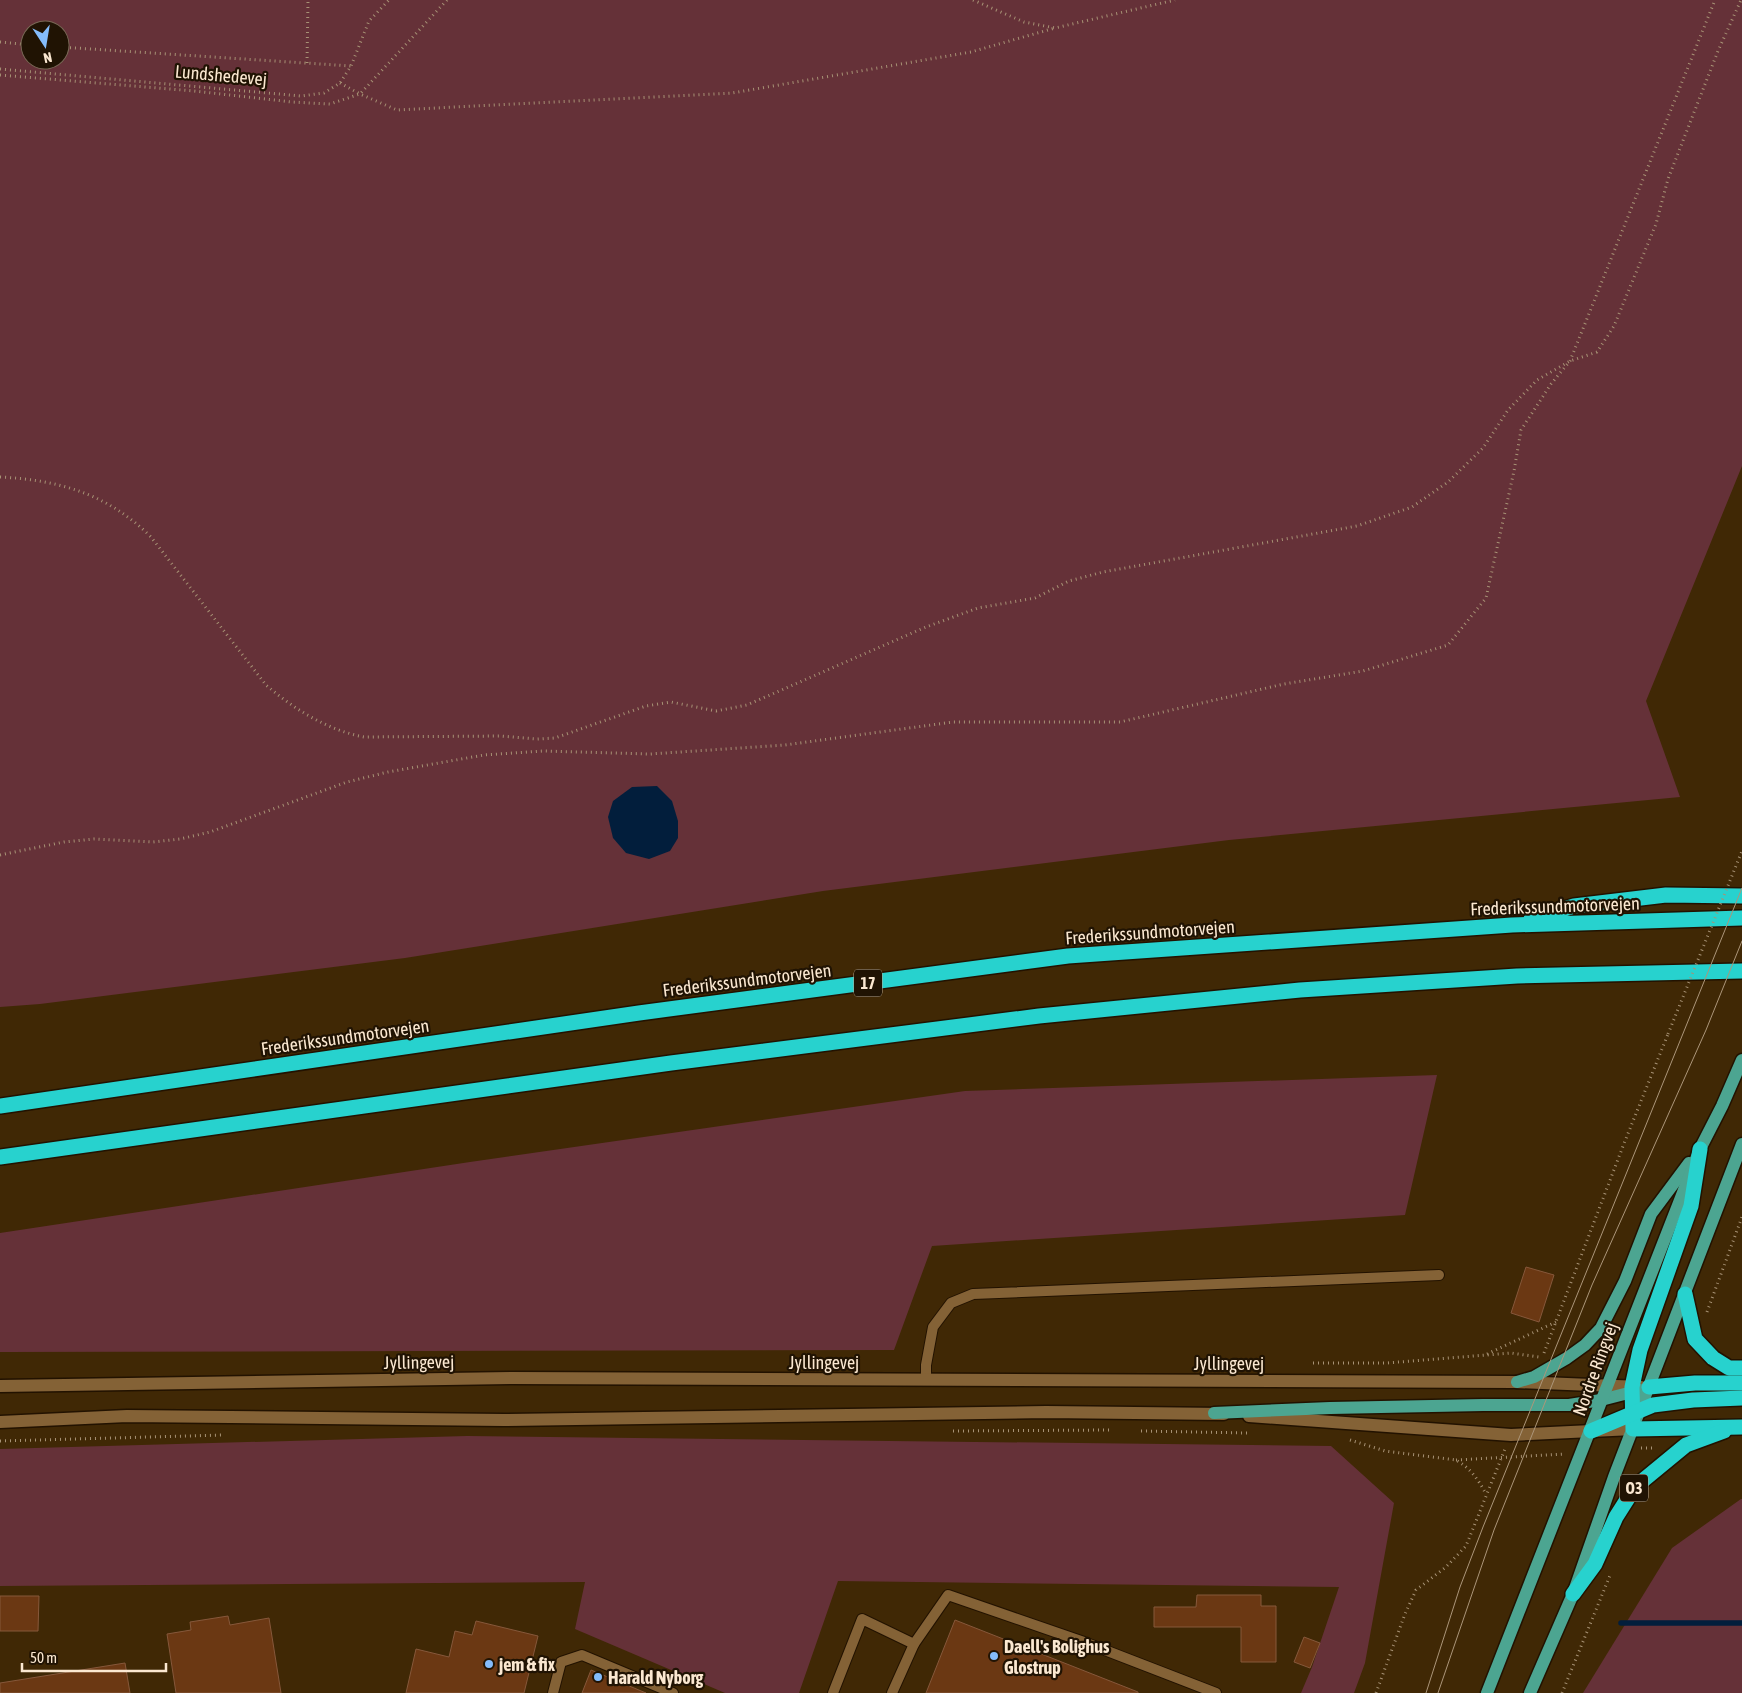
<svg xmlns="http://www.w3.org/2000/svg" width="1742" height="1693" font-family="'Asap Condensed',sans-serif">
<rect width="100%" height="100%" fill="#402805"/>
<!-- green -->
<g fill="#653138" fill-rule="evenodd">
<path d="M0,0H1742V466L1646,701L1680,797L1229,840L823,891L405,958L40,1004L0,1007ZM30,30H60V60H30Z"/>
<polygon points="1437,1075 1405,1215 932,1246 894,1350 0,1352 0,1233 470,1162 965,1091"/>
<polygon points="467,1436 1331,1446 1394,1503 1365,1663 1354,1693 1301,1693 1312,1667 1339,1587 838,1581 799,1693 725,1693 575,1629 585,1582 0,1586 0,1449"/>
<polygon points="1741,1499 1742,1499 1742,1693 1583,1693 1672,1548"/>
</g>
<!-- water -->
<polygon fill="#021e3c" points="657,786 672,801 678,821 678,838 670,851 649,859 626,853 613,838 608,817 613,801 632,787"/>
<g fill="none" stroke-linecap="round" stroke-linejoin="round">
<!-- stream -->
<polyline stroke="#021e3c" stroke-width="5.5" points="1621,1623 1742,1623"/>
</g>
<!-- building -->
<g fill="#6b3813" stroke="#86583b">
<polygon points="1526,1267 1554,1275 1539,1322 1511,1313"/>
<polygon points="1197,1595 1261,1595 1261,1606 1276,1606 1276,1662 1241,1662 1241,1627 1154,1627 1154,1607 1196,1607"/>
<polygon points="0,1596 39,1596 38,1631 0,1631"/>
<polygon points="228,1616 230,1625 269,1618 281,1693 176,1693 167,1634 191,1630 190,1622"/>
<polygon points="955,1620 1138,1692 1138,1693 926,1693"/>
<polygon points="476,1621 538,1636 524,1693 406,1693 416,1649 449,1657 455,1631 472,1635"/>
<polygon points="1304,1637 1320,1643 1310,1668 1294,1662"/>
<polygon points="125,1663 130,1693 0,1693 0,1683"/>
<polygon points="591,1670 646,1693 582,1693"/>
</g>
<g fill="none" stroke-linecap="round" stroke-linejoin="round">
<!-- service casing -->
<g stroke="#221200" stroke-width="12">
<g id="service">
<polyline points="926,1380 926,1365 933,1327 951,1303 973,1294 1439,1275"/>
<polyline points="914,1644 948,1595 1084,1642 1216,1693"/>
<polyline points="553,1693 561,1662 582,1655 673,1693"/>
<polyline points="833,1693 862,1619 914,1644 892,1693"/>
</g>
</g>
<!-- tertiary casing -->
<g stroke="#221200" stroke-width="15">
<g id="tertiary">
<polyline points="0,1386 513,1378 1515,1382 1641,1387"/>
<polyline points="1249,1416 1511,1435 1633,1429"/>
<polyline points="0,1422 127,1416 503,1420 1046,1412 1224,1414"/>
</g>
</g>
<!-- primary casing -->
<g stroke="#221200" stroke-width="15">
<g id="primary">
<polyline points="1517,1382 1534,1377 1567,1358 1585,1345 1601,1328 1625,1281 1651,1214 1689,1163"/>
<polyline points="1214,1413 1330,1408 1483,1405 1569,1405 1601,1400 1640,1390"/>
<polyline points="1487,1693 1700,1149 1722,1106 1742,1060"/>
<polyline points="1530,1693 1573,1594 1614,1477 1742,1144"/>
</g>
</g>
<!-- motorway casing -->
<g stroke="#221200" stroke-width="18">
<g id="motorway">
<polyline points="1531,919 1574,906 1666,895 1742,896"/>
<polyline points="0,1106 639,1013 1068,956 1512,925 1742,918"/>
<polyline points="1700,1149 1691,1206 1640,1350 1632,1387 1633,1429 1742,1427"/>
<polyline points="0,1157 671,1063 1039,1016 1300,990 1517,976 1742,971"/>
<polyline points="1685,1294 1695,1339 1713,1358 1729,1368 1742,1368"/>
<polyline points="1649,1387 1695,1383 1742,1383"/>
<polyline points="1591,1431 1653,1405 1693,1400 1742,1398"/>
<polyline points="1573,1594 1595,1564 1616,1517 1635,1487 1686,1445 1724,1431"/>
</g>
</g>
<!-- path -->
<g stroke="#a79275" stroke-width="3" stroke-dasharray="1 4" stroke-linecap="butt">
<polyline points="973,0 1024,22 1055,28 1175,0"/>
<polyline points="0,42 30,45"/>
<polyline points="60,47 351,66"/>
<polyline points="307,63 308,0"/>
<polyline points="0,69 301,96 324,93 340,83 351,66 369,21 389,0"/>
<polyline points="0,75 194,91 292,102 330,104 360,94 447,0"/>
<polyline points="340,83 360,94 397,110 732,93 971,52 1055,28"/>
<path d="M0,477C59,480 108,494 151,537L266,685C294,709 327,730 364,737L501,736L537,739L555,738L646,706L671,702L716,711L747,705L926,627L978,608L1035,598L1069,581L1103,572L1357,526L1412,507L1448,482L1483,448L1508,410L1537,380L1570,361L1597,352L1614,326L1656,224L1668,179L1718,51L1741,0"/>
<polyline points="0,855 64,842 94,839 153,842 180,839 210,832 347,782 388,772 484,755 543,751 650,754 785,745 953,722 1120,722 1284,684 1363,671 1448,645 1486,598 1514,471 1521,430 1551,384 1570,361 1715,0"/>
<polyline points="1707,1312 1742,1217"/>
<polyline points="1544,1353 1625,1141 1668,1034"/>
<polyline points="1487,1354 1556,1322"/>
<polyline points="1313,1363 1387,1363 1511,1353 1539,1357"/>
<polyline points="953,1431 1112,1430"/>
<polyline points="1141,1431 1247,1433"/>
<path d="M1350,1440L1385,1451L1456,1460C1470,1468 1478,1479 1486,1494"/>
<polyline points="0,1441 224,1435"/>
<polyline points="1641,1448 1652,1448"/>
<polyline points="1456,1460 1565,1454"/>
<polyline points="1376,1693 1405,1614 1416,1590 1446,1567 1466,1546 1505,1449"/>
<polyline points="1562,1693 1611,1573"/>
</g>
<!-- service -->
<use href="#service" stroke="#846236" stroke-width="10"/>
<!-- tertiary -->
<use href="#tertiary" stroke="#846236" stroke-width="12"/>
<!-- primary -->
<use href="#primary" stroke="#4ca591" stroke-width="12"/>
<!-- motorway -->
<use href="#motorway" stroke="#27d2ce" stroke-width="15"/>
<!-- tram -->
<g stroke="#ac967a" stroke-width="1">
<polyline points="1426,1693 1460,1587 1483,1527 1742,888"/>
<polyline points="1438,1693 1494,1530 1592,1285 1706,1030 1742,941"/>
</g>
<!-- path-bridge -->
<polyline stroke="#a79275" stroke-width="3" stroke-dasharray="1 4" stroke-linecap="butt" points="1668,1034 1742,851"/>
</g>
<!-- markers -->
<g fill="#84bcfb" stroke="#201303" stroke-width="2">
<circle cx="994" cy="1656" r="5"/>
<circle cx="489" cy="1664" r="5"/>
<circle cx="598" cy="1677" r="5"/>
</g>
<g text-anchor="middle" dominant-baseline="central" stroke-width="4.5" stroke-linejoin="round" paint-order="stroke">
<!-- shield labels -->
<g fill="#201303" stroke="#b9a893" stroke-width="1">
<rect x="854" y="969.5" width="28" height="27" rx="4"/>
<rect x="1620" y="1474.5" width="28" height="27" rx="4"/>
</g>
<g font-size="16" font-weight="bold" fill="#fbe8d1">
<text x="868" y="983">17</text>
<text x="1634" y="1488">O3</text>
</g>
<!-- street labels -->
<g font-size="18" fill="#fbe8d1" stroke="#201303">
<text transform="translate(221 75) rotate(5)">Lundshedevej</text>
<text transform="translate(1555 906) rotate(-2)">Frederikssundmotorvejen</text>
<text transform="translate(1150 932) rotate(-4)">Frederikssundmotorvejen</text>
<text transform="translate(747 980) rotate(-7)">Frederikssundmotorvejen</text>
<text transform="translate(345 1037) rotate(-8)">Frederikssundmotorvejen</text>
<text transform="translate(419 1362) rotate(-1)">Jyllingevej</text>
<text x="824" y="1362">Jyllingevej</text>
<text x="1229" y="1363">Jyllingevej</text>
<text transform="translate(1595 1369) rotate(-70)">Nordre Ringvej</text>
</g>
<!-- poi labels -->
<g font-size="18" font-weight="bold" fill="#fbe8d1" stroke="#201303" text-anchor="start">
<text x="1004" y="1646">Daell's Bolighus<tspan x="1004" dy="21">Glostrup</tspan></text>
<text x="499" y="1664">jem &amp; fix</text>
<text x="608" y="1677">Harald Nyborg</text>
</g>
</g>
<!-- north arrow -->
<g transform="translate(45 45) rotate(168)"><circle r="24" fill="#201303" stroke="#786855"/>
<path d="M0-4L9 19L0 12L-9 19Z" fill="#84bcfb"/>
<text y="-8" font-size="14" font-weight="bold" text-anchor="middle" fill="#fbe8d1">N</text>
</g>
<!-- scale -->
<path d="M22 1663v8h144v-8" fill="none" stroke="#fbe8d1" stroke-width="2.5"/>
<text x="30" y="1663" font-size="15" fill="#fbe8d1" stroke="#201303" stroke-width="4" paint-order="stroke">50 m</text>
</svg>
